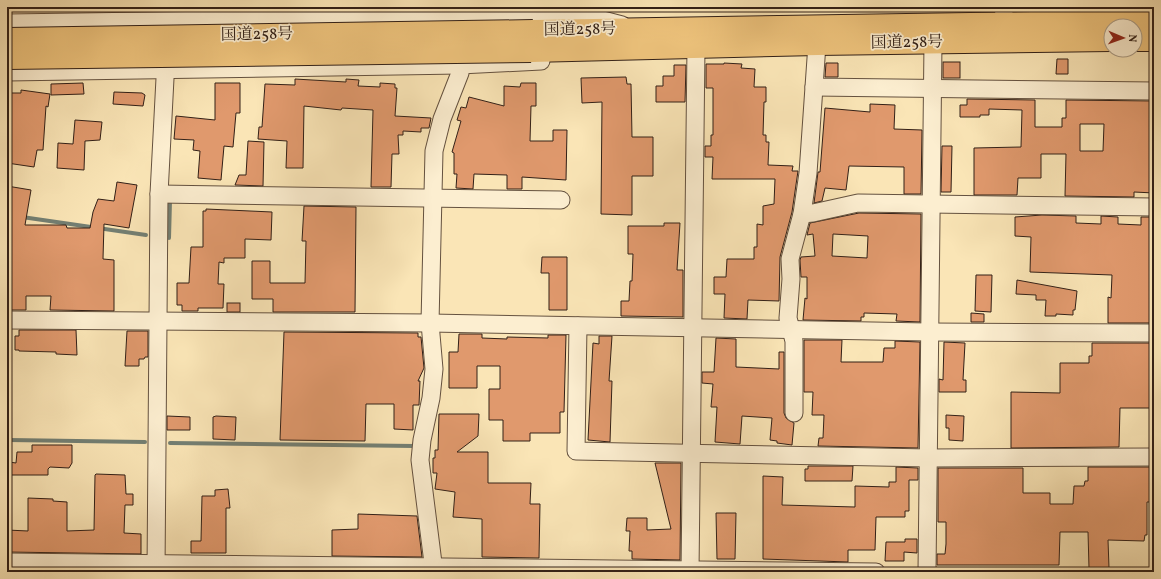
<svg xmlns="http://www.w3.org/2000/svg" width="1161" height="579" font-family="Vollkorn,'Noto Serif JP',serif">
<rect width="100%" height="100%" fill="#fae5b6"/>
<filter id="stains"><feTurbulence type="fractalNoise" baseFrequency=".005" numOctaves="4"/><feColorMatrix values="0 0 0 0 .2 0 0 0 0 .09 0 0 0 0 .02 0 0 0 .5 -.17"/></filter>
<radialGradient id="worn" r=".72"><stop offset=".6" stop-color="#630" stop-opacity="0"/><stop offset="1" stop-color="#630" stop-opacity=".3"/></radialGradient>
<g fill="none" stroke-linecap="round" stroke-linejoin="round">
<!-- stream -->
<g stroke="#737f73" stroke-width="4">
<polyline points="22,217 146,235"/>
<polyline points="169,238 170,201 172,201"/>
<polyline points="9,440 145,442"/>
<polyline points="170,443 414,446 415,442"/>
</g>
</g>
<!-- building -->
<g fill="#e0996d" stroke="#322017" fill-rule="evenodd">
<polygon points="1057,59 1068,59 1068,74 1056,74"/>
<rect x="943" y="62" width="17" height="16"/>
<polygon points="724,63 742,64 741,68 755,69 754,87 766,87 766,102 764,102 763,135 766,135 766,142 769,142 768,165 793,166 792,171 798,171 792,212 780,257 779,301 748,300 747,319 724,318 725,294 714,294 714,277 726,277 727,259 754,259 754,247 757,247 757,224 763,225 763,206 774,204 775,179 712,179 713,157 705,157 705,146 711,146 711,135 713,135 713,88 706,88 706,64 724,64"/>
<polygon points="826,63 838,63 838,77 825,77"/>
<polygon points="674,65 686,65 685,102 656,102 656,86 663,86 663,76 674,76"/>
<polygon points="626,77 627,84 631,84 632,137 653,137 653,176 632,176 632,215 601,214 602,102 582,103 581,78"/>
<polygon points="295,79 346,82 346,79 359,80 358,86 380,87 380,83 395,84 395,88 397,88 395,116 431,118 429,128 421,128 421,132 403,131 403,135 398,135 399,154 392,154 391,187 371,187 373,110 342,108 341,110 304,106 303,168 286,168 287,141 258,139 259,127 262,127 265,84 295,85"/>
<polygon points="83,83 84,94 51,95 51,84"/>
<polygon points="215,83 240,83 240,113 236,113 233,147 224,146 221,180 198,178 200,151 193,150 194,140 174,139 176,116 215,120"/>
<polygon points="521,83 536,83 536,106 531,106 530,141 553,141 553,130 567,130 566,180 522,177 522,189 507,189 507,175 474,174 473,189 456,188 457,174 454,174 454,153 452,152 461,121 457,120 461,107 466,108 469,97 504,106 504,86 520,87"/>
<polygon points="21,90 50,94 48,107 46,106 43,150 37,150 34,167 7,163 7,93 21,93"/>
<polygon points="114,92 142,93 145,95 143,106 113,104"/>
<path d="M967,99L1035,100V127H1062V118H1066V100L1154,101L1153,144L1154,193L1134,192V197L1065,196L1066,154H1041V178H1018L1017,195H974V148L1021,147L1022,110L989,109V115H980V117H960V105H967ZM1080,124H1104L1103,151H1080Z"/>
<polygon points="870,104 895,105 894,129 922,130 921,194 904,194 904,167 849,166 846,190 825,188 822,201 814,203 818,172 820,172 825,108 870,112"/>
<polygon points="75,120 102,122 100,140 85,141 84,170 57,168 58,143 73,144"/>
<polygon points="248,141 264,142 263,186 235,185 239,175 246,175"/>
<polygon points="942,146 952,146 951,192 941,192"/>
<polygon points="117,182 137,185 129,228 104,224 103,259 114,260 114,311 50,310 51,296 26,296 26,310 7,310 7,186 31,190 25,225 66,225 67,228 90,228 93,212 98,199 114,201"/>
<polygon points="304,206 356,207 355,312 273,312 273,299 252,299 252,261 270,261 270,283 305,283 306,241 302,241"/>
<polygon points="206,209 272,212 271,240 245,239 245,258 224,258 224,263 219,262 218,284 224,284 223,308 198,308 198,311 182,311 182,305 177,305 177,283 189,283 191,247 203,247 203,211 206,211"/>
<path d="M859,213L921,214L920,322L896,321L897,314L864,313V317H861V321L803,320L805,298L807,299V277H801L800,260L801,257L815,256L813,234L807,235L810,223ZM833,234L868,236L867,258L832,256Z"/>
<polygon points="1042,215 1076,216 1076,223 1101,224 1101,216 1118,217 1118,224 1141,225 1141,217 1154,217 1154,323 1108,323 1108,297 1111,298 1112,275 1030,272 1031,237 1015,236 1015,217"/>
<polygon points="664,223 680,223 677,270 683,270 683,317 621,316 621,301 629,301 630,281 632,281 633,254 628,254 628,226 664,226"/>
<polygon points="542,257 567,257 567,310 549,310 549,273 541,273"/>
<polygon points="976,275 992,275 991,312 975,311"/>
<polygon points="1017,280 1077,291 1075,310 1073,310 1073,315 1056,314 1056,316 1045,316 1046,300 1036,300 1036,295 1016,294"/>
<rect x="227" y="303" width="13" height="9"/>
<polygon points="971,313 984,314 984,322 971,322"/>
<polygon points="19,330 76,330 77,355 56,354 56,352 19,351 19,350 15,350 15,336 19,336"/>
<polygon points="127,331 148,331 148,357 145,357 144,359 139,359 139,366 125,366"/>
<polygon points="284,332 418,333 418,337 421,337 424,368 418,381 420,381 419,405 413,405 413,430 394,429 394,404 366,404 365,441 280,440"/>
<polygon points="459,334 482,334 482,338 507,339 507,337 548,338 548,335 566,335 564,412 560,412 560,433 530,433 530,441 503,441 503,420 489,420 489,389 500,389 500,366 477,366 477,388 449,388 449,352 458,352"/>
<polygon points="599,336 612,336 609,381 612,381 610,442 588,440 593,343 599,344"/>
<polygon points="716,338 736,339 736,367 779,369 779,352 784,352 784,413 786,418 794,423 792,445 777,443 777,441 770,440 772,418 742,416 740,444 715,442 717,407 711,407 713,384 702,383 702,372 714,372"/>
<polygon points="804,340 842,340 841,362 883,362 884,348 895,348 895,341 920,342 918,448 818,446 819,438 823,438 824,415 812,415 813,392 804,392"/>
<polygon points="944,342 965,343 963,380 966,380 966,392 939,392 939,379 943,380"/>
<polygon points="1092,343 1154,343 1154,408 1120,408 1119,447 1011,448 1011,392 1060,393 1060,363 1089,363 1089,356 1092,356"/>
<polygon points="439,414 479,414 478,436 457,452 488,452 488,483 531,483 530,504 540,504 539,558 482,557 482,519 453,517 455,492 435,489 437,473 433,473 433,458 435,458 435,450 438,450"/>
<polygon points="946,415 964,416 963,441 949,440 949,428 946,428"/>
<polygon points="167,416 190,417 190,430 167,430"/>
<polygon points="216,416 236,417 235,440 213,439 213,417"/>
<polygon points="32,445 72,445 72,463 69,468 50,467 48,469 48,475 9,475 9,462 16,463 17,452 32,452"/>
<polygon points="655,463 681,463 680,560 632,559 632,551 629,551 630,531 626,531 627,518 647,518 647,530 671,529"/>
<polygon points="808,466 853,466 852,481 805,481 805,469 808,469"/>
<polygon points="896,467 918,468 918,480 909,480 909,511 905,511 905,517 876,517 875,550 848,550 848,562 763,559 763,476 783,477 782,505 855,507 855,486 889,487 889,482 896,482"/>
<polygon points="1088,467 1154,467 1154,502 1147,502 1147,535 1145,535 1144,541 1108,540 1109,568 1089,568 1088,532 1060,532 1059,565 937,565 937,554 945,554 946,544 946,522 938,522 938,468 1023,468 1023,493 1050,493 1050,504 1073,504 1074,486 1084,486 1085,481 1088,481"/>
<polygon points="96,474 125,475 126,494 133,494 133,505 125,505 124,533 141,534 141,554 7,552 7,530 28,531 28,498 53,499 53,501 67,502 67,531 94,530 95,475"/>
<polygon points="228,489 230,508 226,508 226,553 191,553 191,541 201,541 202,496 215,496 215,490"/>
<polygon points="716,513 736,513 735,559 717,559"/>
<polygon points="358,514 417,516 422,557 332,556 332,530 358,529"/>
<polygon points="905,539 917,539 917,553 904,552 904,561 885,561 886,542 905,542"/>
</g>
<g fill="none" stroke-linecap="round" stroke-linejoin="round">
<!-- minor casing -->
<g stroke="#64513f" stroke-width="19">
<g id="minor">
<polyline points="1003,7 1007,34"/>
<polyline points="7,23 493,16 599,19 622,25"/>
<polyline points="817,44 814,87 1154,91"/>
<polyline points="7,72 460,65 541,61"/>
<polyline points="159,194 561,200"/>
<polyline points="802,214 813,213 858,203 1154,207"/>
<polyline points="7,320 430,323 928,332 1154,333"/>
<polyline points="578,326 576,451 929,458 1154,457"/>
<polyline points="794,413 794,341 788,318 791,279 790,259 802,214 808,173 814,87"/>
<polyline points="7,562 876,572"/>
<polyline points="156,572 159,194 166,59"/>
<polyline points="431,572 433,563 420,460 422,440 431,398 434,369 430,323 434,151 442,119 460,73 460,65"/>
<polyline points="690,572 696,47"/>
<polyline points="927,572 933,43"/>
</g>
</g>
<!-- highway casing -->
<g stroke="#322017" stroke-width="24">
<g id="highway">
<polyline points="533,31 1154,21"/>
<polyline points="1135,40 1154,40"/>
<polyline points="531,51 817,44 1111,40"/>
</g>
</g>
<!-- minor -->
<use href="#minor" stroke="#fceed0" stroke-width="17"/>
<!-- highway -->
<use href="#highway" stroke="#edc27b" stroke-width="22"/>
<!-- highway-bridge casing -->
<g stroke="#322017" stroke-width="24" stroke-linecap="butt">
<g id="highway-bridge">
<polyline points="7,39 533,31"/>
<polyline points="7,58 531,51"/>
</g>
</g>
<!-- highway-bridge -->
<use href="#highway-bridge" stroke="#edc27b" stroke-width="22"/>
</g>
<g text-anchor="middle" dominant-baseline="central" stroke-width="3.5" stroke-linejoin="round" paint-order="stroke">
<!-- street labels -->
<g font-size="16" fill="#322017" stroke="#fceed0">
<text transform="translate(580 30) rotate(-1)">国道258号</text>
<text transform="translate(257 35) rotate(-1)">国道258号</text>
<text transform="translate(907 43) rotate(-1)">国道258号</text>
</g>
</g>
<!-- margin -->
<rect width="1161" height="579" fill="none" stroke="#fae5b6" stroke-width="24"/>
<rect x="8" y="8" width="1145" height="563" fill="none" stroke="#322017" stroke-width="2"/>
<rect x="12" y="12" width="1137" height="555" fill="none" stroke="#322017"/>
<!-- north arrow -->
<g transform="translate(1123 38) rotate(92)"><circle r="19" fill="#fceed0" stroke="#ab9c86"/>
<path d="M0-3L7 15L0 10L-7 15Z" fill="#8f2418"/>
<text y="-6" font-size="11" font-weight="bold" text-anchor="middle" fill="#322017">N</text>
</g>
<rect width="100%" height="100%" filter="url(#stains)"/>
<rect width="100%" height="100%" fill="url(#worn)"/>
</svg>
